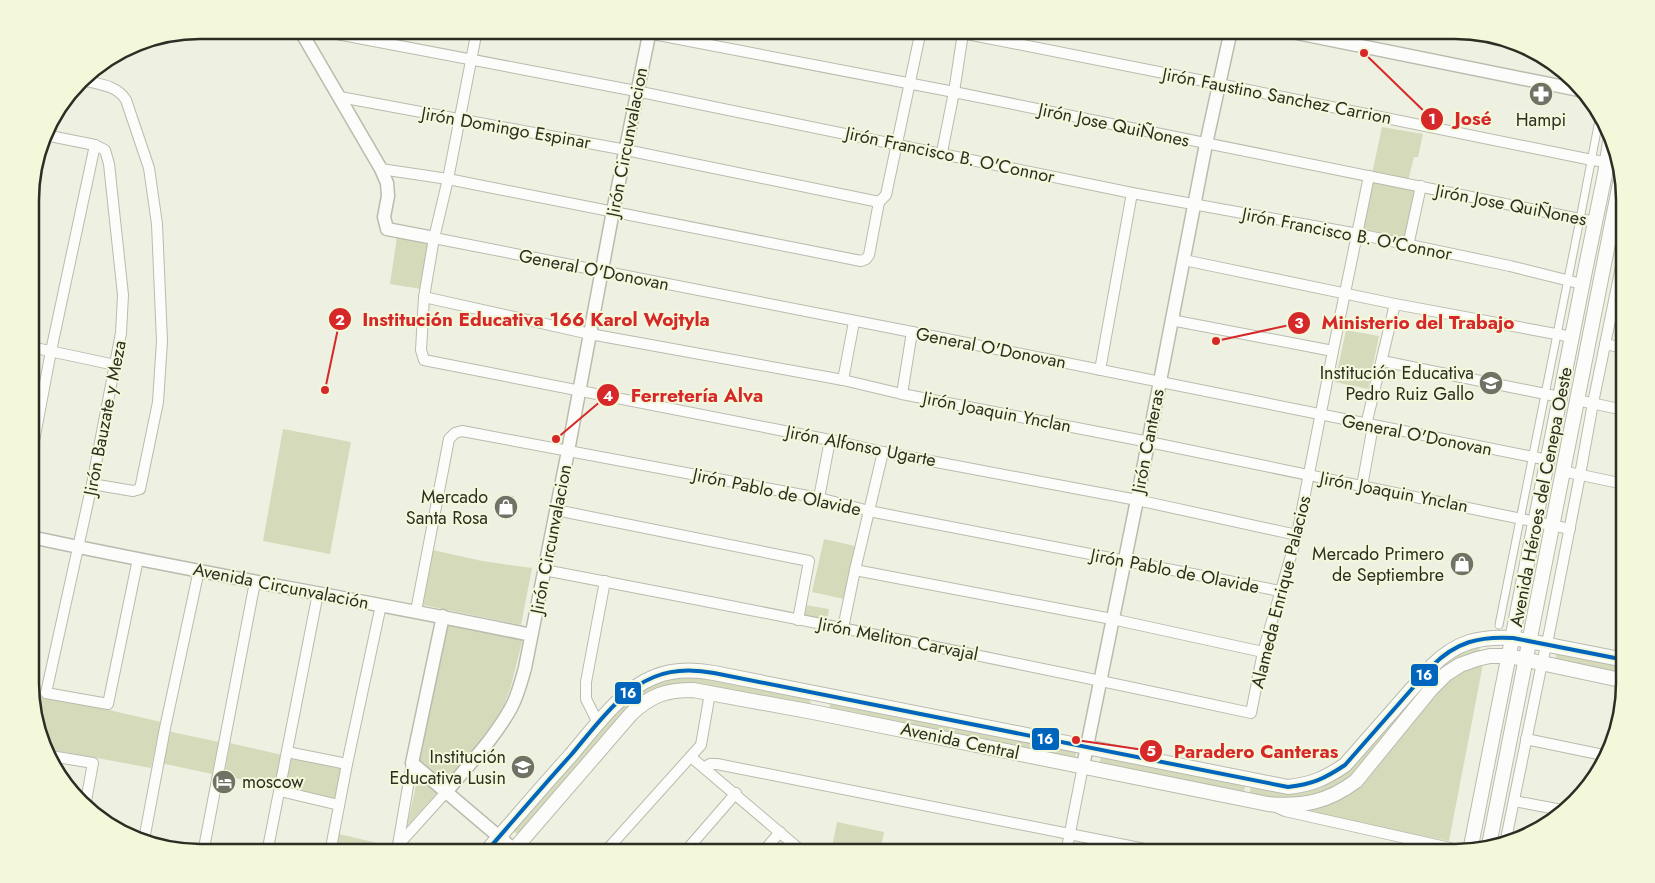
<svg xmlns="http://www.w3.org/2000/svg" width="1655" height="883" font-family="Jost,sans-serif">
<rect width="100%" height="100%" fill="#eef1e1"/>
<!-- green -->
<g fill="#d5daba">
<polygon points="1382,127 1423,134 1418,157 1414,157 1408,181 1372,174"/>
<polygon points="1371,179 1415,188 1405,243 1359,234"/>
<polygon points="397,237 428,242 421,289 390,284"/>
<polygon points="1346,330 1379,336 1368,389 1335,382"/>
<polygon points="283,429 351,442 330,554 263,541"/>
<polygon points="824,539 855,546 844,599 812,592"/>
<polygon points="433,550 482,561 532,568 521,625 423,605"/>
<polygon points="805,605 829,609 827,622 802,617"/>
<polygon points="444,623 523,638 511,686 501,714 444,785 417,761"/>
<path d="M1479,645L1480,653L1468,656L1352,777C1334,788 1311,801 1289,800C1276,800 1262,797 1249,795L1251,787C1280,792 1302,797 1329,782L1442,661Z"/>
<polygon points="1557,650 1625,666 1625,676 1555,660"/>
<path d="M1483,664L1449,841L1293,811L1332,799L1436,691C1451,677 1462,668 1483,664Z"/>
<polygon points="668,677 700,677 809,699 811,703 811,706 666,687 520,836 512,830 617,710 641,689"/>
<polygon points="44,695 161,722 151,768 48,749 31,706 31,697 38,698"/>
<polygon points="830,704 1076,752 1075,760 828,713"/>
<polygon points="167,731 219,742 212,774 161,763"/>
<polygon points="230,743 282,755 277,786 224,776"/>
<polygon points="290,755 342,765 335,799 284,788"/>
<polygon points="1101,757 1245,786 1244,794 1099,764"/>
<polygon points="418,777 437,793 407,826"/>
<polygon points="837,822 884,832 880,853 831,852"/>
<polygon points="339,834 390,846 385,853 335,853"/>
</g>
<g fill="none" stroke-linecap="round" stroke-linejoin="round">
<!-- pedestrian casing -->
<g stroke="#b9bbae" stroke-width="9">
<polyline id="pedestrian" points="1499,625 1580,219 1600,115"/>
</g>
<!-- minor casing -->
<g stroke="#b9bbae" stroke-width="12">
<g id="minor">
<polyline points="316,30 636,91 1132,193 1353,233 1510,266 1582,284"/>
<polyline points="477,30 448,179 434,238 424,297 421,350 424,360 830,440 883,452 1137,500 1297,535"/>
<polyline points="632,30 954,92 1595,222"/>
<polyline points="947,30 1219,84 1592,160 1607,162"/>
<path d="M82,80C98,84 117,85 126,100L149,168L157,224L162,341L158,402L140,489L133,491L92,484"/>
<polyline points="340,97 626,150 879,202"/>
<polyline points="45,135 95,145 105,150 109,164 123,295 121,333 92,484 46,693 108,704 138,559"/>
<polyline points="942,152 954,92 963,33"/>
<polyline points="381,169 448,179 861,261 866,259 869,255 879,202"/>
<polyline points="879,202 886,195 921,30"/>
<polyline points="434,238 912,332 1548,460"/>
<polyline points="1408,246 1421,186"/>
<polyline points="1184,260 1395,304 1572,337"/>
<polyline points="424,297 590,334 843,380 902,394 1149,442 1570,529"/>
<polyline points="1171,320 1333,351"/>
<polyline points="1605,344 1624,348"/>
<polyline points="31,347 115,365"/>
<polyline points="1382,361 1560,397"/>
<polyline points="1100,370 1132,193"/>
<polyline points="843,380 854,322"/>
<polyline points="902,394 912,332"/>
<polyline points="1577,400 1624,410"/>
<polyline points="1366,425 1395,304"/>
<polyline points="31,457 51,351 95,145"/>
<polyline points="1562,471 1624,484"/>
<polyline points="1362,486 1373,426"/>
<polyline points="819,498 830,440"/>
<polyline points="556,510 809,561 798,620"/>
<path d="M544,570C780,615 1016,662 1251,713L1263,652L1297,535L1333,351L1369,176"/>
<polyline points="855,570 1112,619 1263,652"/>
<polyline points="416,611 449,439 455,433 462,431 819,498 869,511 1280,591"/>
<polyline points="843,628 855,570 883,452"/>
<polyline points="598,723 586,699 586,682 605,581"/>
<polyline points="1526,739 1608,756"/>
<polyline points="287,752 347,764"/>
<polyline points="51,756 93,763 86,801"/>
<polyline points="691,757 804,853"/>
<polyline points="705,767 710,764 717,764 1165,853"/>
<polyline points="280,791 339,805"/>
<polyline points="1514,801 1562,810"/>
<polyline points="1276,807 1285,811 1468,852"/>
<polyline points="1506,839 1542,663 1549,634 1580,475 1593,403 1624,252"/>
<polyline points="144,840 165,728 199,570"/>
<polyline points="398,845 412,763"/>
<polyline points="203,853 255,582"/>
<polyline points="267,853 318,593"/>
<polyline points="330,853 347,764 381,605"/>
<polyline points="391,853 447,791"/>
<polyline points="604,853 701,745 710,693"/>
<polyline points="684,853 736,793"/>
<polyline points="762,853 780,832"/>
<polyline points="1066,853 1083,766"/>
</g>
</g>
<!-- tertiary casing -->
<g stroke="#b9bbae" stroke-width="15">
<g id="tertiary">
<polyline points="300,30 381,169 387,183 388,196 384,217 387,229 434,238"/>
<polyline points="1282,30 1579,90"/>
<path d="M31,537C197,573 365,600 531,635"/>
<polyline points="443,616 412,763 518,853"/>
<polyline points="1083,766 1137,500 1206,144 1231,30"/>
<path d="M447,791C468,765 494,739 511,708C518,695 521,682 525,668L568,451L613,211L650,30"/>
</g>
</g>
<!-- secondary casing -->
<g stroke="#b9bbae" stroke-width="16">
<g id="secondary">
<polyline points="1489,845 1622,173"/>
<polyline points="1470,851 1586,266 1605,174 1610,142"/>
<path d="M485,853C514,820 542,787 571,755C594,728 621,690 654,677C673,669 693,669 714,673L1288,787C1313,784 1324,779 1345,765L1432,666C1456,642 1479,636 1513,638L1625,660"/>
<path d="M511,853L631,714C651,695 666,690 693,690L813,712L1268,804C1303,807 1328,802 1356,781L1431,689L1446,674L1460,665L1477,659L1490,656H1509L1625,681"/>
</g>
</g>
<!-- pedestrian -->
<use href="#pedestrian" stroke="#fcfdfa" stroke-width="7"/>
<!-- minor -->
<use href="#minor" stroke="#fcfdfa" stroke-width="10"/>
<!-- tertiary -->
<use href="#tertiary" stroke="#fcfdfa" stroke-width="12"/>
<!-- secondary -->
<use href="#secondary" stroke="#fcfdfa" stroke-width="14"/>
<!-- bus-1 casing -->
<g stroke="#f3f8da" stroke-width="8">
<path id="bus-1" d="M485,853C514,820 542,787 571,755C594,728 621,690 654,677C673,669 693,669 714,673L1288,787C1313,784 1324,779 1345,765L1432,666C1456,642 1479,636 1513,638L1625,660"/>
</g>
<!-- bus-1 -->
<use href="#bus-1" stroke="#0065bd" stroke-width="4"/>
</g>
<!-- icons -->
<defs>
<g id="pharmacy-disc" transform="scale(1.25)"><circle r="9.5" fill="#707266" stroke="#f3f8da"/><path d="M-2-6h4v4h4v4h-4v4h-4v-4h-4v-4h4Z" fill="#fff"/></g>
<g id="school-disc" transform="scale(1.25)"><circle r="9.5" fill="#707266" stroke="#f3f8da"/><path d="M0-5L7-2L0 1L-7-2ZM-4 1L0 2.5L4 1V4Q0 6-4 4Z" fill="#fff"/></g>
<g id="shop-disc" transform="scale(1.25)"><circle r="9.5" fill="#707266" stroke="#f3f8da"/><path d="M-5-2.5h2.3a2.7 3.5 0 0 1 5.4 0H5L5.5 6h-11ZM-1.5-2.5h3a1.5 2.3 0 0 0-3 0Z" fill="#fff"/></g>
<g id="hotel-disc" transform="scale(1.25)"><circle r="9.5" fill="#707266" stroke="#f3f8da"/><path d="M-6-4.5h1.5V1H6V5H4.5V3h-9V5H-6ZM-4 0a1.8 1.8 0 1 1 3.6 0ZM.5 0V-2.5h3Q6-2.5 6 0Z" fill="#fff"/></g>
</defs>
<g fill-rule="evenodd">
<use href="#pharmacy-disc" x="1541" y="94"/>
<use href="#school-disc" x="1491" y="383"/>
<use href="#shop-disc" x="506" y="507"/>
<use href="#shop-disc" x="1462" y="564"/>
<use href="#school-disc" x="523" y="767"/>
<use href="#hotel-disc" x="224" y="782"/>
</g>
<g text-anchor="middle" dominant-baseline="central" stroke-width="4" stroke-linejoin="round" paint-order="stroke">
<!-- street labels -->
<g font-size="18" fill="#2c2e23" stroke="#f3f8da">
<text transform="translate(1277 96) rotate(11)">Jirón Faustino Sanchez Carrion</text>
<text transform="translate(1114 125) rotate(12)">Jirón Jose QuiÑones</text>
<text transform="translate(506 128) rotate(10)">Jirón Domingo Espinar</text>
<text transform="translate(627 142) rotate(-79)">Jirón Circunvalacion</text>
<text transform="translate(950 155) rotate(12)">Jirón Francisco B. O'Connor</text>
<text transform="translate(1511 205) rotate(11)">Jirón Jose QuiÑones</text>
<text transform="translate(1347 234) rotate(11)">Jirón Francisco B. O'Connor</text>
<text transform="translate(594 270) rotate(11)">General O'Donovan</text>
<text transform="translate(991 348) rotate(11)">General O'Donovan</text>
<text transform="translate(997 412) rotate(11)">Jirón Joaquin Ynclan</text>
<text transform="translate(105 418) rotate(-79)">Jirón Bauzate y Meza</text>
<text transform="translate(1417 435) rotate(11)">General O'Donovan</text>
<text transform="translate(1148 441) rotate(-79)">Jirón Canteras</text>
<text transform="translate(861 446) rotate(11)">Jirón Alfonso Ugarte</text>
<text transform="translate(777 492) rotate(12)">Jirón Pablo de Olavide</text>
<text transform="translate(1394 492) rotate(11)">Jirón Joaquin Ynclan</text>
<text transform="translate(1541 497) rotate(-79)">Avenida Héroes del Cenepa Oeste</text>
<text transform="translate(551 539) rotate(-79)">Jirón Circunvalacion</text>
<text transform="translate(1175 571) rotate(11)">Jirón Pablo de Olavide</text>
<text transform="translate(281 586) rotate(11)">Avenida Circunvalación</text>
<text transform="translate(1281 592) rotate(-76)">Alameda Enrique Palacios</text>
<text transform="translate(898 639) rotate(11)">Jirón Meliton Carvajal</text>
<text transform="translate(960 741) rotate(12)">Avenida Central</text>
</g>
<!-- poi labels -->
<g font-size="18" fill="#2c2e23" stroke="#f3f8da" text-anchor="end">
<text x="1541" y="120" text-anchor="middle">Hampi</text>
<text x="1474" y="373">Institución Educativa<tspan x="1474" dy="21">Pedro Ruiz Gallo</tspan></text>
<text x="488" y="497">Mercado<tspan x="488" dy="21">Santa Rosa</tspan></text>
<text x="1444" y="554">Mercado Primero<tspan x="1444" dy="21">de Septiembre</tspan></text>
<text x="506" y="757">Institución<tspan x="506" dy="21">Educativa Lusin</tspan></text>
<text x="242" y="782" text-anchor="start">moscow</text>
</g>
</g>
<!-- crop -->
<path d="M0 0H1655V883H0ZM200 39H1455A161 161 0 0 1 1616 200V683A161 161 0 0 1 1455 844H200A161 161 0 0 1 39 683V200A161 161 0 0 1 200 39Z" fill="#f3f8da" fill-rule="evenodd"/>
<path fill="none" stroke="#2c2e23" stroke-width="2.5" d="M200 39H1455A161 161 0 0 1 1616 200V683A161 161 0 0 1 1455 844H200A161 161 0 0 1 39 683V200A161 161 0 0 1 200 39Z"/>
<!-- callouts -->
<path fill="none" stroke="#d62828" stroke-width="2" d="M1364 53L1432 119M325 390L340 319M1216 341L1299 323M556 439L608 395M1076 740L1151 751"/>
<g fill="#d62828" stroke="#f3f8da" stroke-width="2">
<circle cx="1364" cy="53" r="5"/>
<circle cx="325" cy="390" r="5"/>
<circle cx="1216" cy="341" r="5"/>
<circle cx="556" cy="439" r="5"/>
<circle cx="1076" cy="740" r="5"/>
<circle cx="1432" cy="119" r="12"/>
<circle cx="340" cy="319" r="12"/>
<circle cx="1299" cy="323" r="12"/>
<circle cx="608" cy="395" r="12"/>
<circle cx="1151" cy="751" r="12"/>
</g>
<g font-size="15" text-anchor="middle" font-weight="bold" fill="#fff">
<text x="1432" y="124">1</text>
<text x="340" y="325">2</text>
<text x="1299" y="328">3</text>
<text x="608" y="401">4</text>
<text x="1151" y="756">5</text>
</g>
<g font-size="19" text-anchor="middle" font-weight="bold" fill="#d62828" stroke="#f3f8da" stroke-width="4" stroke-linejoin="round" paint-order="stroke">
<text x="1473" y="125">José</text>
<text x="536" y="326">Institución Educativa 166 Karol Wojtyla</text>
<text x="1418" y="329">Ministerio del Trabajo</text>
<text x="697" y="402">Ferretería Alva</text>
<text x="1256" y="758">Paradero Canteras</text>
</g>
<g stroke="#f3f8da" stroke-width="2">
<rect x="1410" y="663" width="29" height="24" rx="5" fill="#0065bd"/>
<rect x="614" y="681" width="28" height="24" rx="5" fill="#0065bd"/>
<rect x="1031" y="727" width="29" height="24" rx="5" fill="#0065bd"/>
</g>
<g font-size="14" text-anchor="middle" font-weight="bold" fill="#fff">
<text x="1424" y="680">16</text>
<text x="628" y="698">16</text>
<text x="1045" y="744">16</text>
</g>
</svg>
